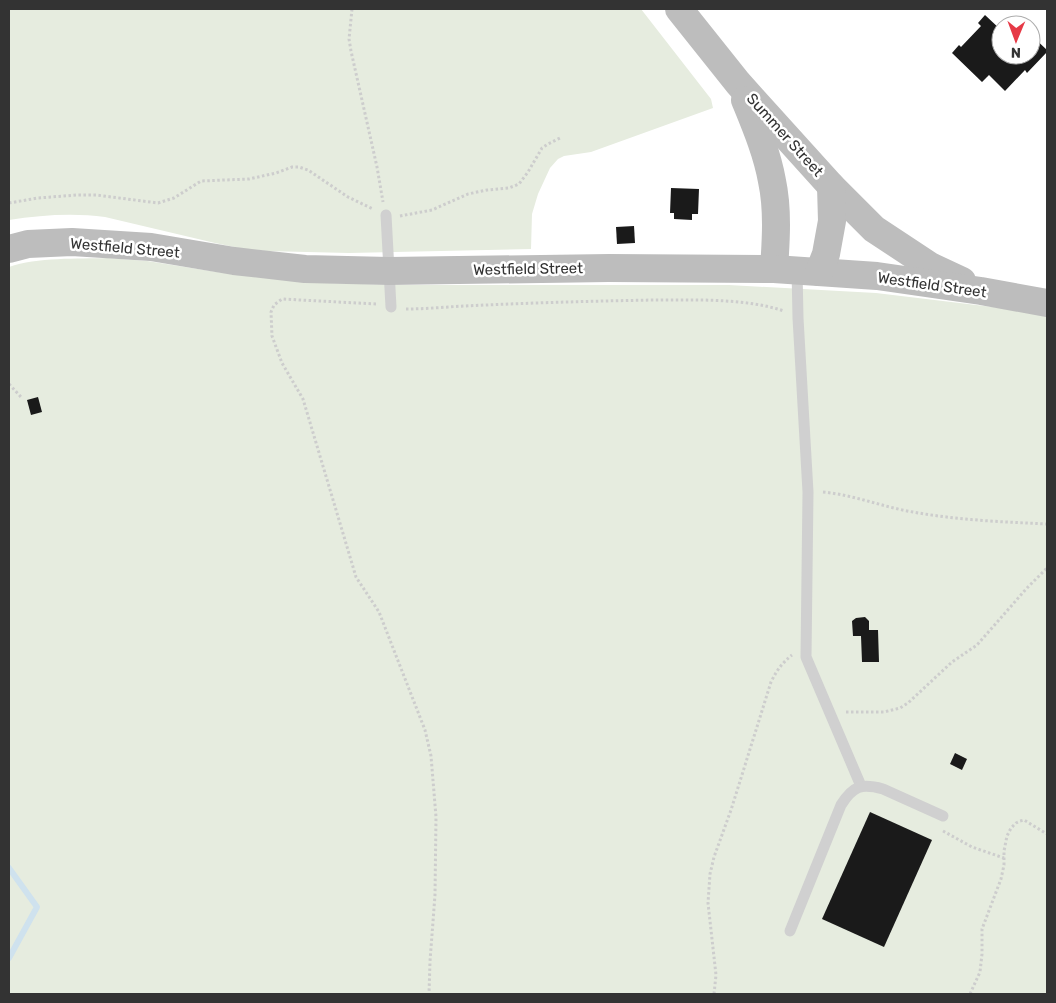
<svg xmlns="http://www.w3.org/2000/svg" width="1056" height="1003" font-family="Rubik,sans-serif">
<rect width="100%" height="100%" fill="#fff"/>
<!-- green -->
<g fill="#e6ecdf">
<path d="M9,9H641L711,99L713,108L591,152L564,156L558,159L550,168L538,194L532,214L531,249L349,253L265,251L244,249L215,243L105,217C74,213 41,215 9,220Z"/>
<path d="M107,258L147,261L217,272L328,283L395,285H729L876,293L1027,311L1047,315V994H9V267C37,257 78,259 107,258Z"/>
</g>
<g fill="none" stroke-linecap="round" stroke-linejoin="round">
<!-- stream -->
<polyline stroke="#cfe2ee" stroke-width="6" points="9,868 37,907 9,958"/>
</g>
<!-- building -->
<g fill="#1a1a1a">
<polygon points="985,15 1001,30 1001,55 1009,55 1011,56 1012,55 1031,55 1031,35 1047,50 1047,52 1027,73 1025,70 1005,91 989,75 982,82 952,53 959,45 961,47 981,26 978,23"/>
<polygon points="671,188 699,189 698,214 692,214 692,220 674,219 674,213 670,213"/>
<polygon points="634,226 635,243 617,244 616,227"/>
<polygon points="38,397 42,412 31,415 27,400"/>
<polygon points="865,617 869,621 869,630 878,630 879,662 862,662 861,636 853,636 852,621 856,618"/>
<polygon points="955,753 967,759 962,770 950,764"/>
<polygon points="870,812 932,840 884,947 822,919"/>
</g>
<g fill="none" stroke-linecap="round" stroke-linejoin="round">
<!-- path -->
<g stroke="#cdcdcd" stroke-width="3" stroke-dasharray="2.5 2.5" stroke-linecap="butt">
<polyline points="352,9 349,39 351,51 377,167 383,202"/>
<polyline points="9,203 38,198 77,195 96,195 158,203 174,198 201,181 249,179 276,173 292,167 299,167 308,170 348,197 373,209"/>
<polyline points="400,216 432,210 468,194 487,190 509,188 519,184 528,172 542,148 548,144 562,137"/>
<polyline points="376,304 282,299 274,305 271,312 272,336 282,363 303,399 356,577 379,612 425,730 431,756 436,817 435,895 430,961 429,994"/>
<path d="M406,309C425,309 445,307 464,306C527,303 591,301 655,300C695,300 745,298 784,311"/>
<polyline points="9,384 21,397"/>
<path d="M823,492C854,495 883,507 913,512C957,520 1003,522 1047,524"/>
<polyline points="846,712 884,712 900,708 908,703 952,662 977,645 1027,588 1047,568"/>
<polyline points="943,831 972,847 1004,858"/>
<path d="M714,994L716,975L708,903L710,874L714,857L731,810L771,682C777,670 782,663 792,655"/>
<polyline points="970,994 980,972 982,954 982,929 1001,879 1004,865 1004,851 1007,836 1011,828 1016,823 1020,821 1024,820 1047,834"/>
</g>
<!-- lane -->
<g stroke="#d0d0d0" stroke-width="11">
<polyline points="386,215 391,307"/>
<polyline points="797,270 798,318 808,492 806,657 861,786"/>
<path d="M790,931L841,805C853,786 861,783 883,789L943,816"/>
</g>
<!-- secondary -->
<g stroke="#bdbdbd" stroke-width="28">
<polyline points="679,9 738,83 831,186 874,229 930,266 962,281"/>
<path d="M745,100C756,127 767,153 772,181C778,209 776,240 774,269"/>
<polyline points="9,249 28,244 72,242 151,247 234,261 305,269 389,271 609,268 774,269 877,276 981,291 1047,303"/>
<polyline points="819,272 826,254 832,221 831,186"/>
</g>
</g>
<g text-anchor="middle" dominant-baseline="central" stroke-width="5" stroke-linejoin="round" paint-order="stroke">
<!-- street labels -->
<g font-size="15" fill="#333" stroke="#fff">
<text transform="translate(785 135) rotate(48)">Summer Street</text>
<text transform="translate(125 248) rotate(5)">Westfield Street</text>
<text transform="translate(528 269) rotate(-1)">Westfield Street</text>
<text transform="translate(932 285) rotate(8)">Westfield Street</text>
</g>
</g>
<!-- border -->
<rect width="1056" height="1003" fill="none" stroke="#333333" stroke-width="20"/>
<!-- north arrow -->
<g transform="translate(1016 40) rotate(181)"><circle r="24" fill="#ffffff" stroke="#adadad"/>
<path d="M0-4L9 19L0 12L-9 19Z" fill="#e63946"/>
<text y="-8" font-size="14" font-weight="bold" text-anchor="middle" fill="#333333">N</text>
</g>
</svg>
